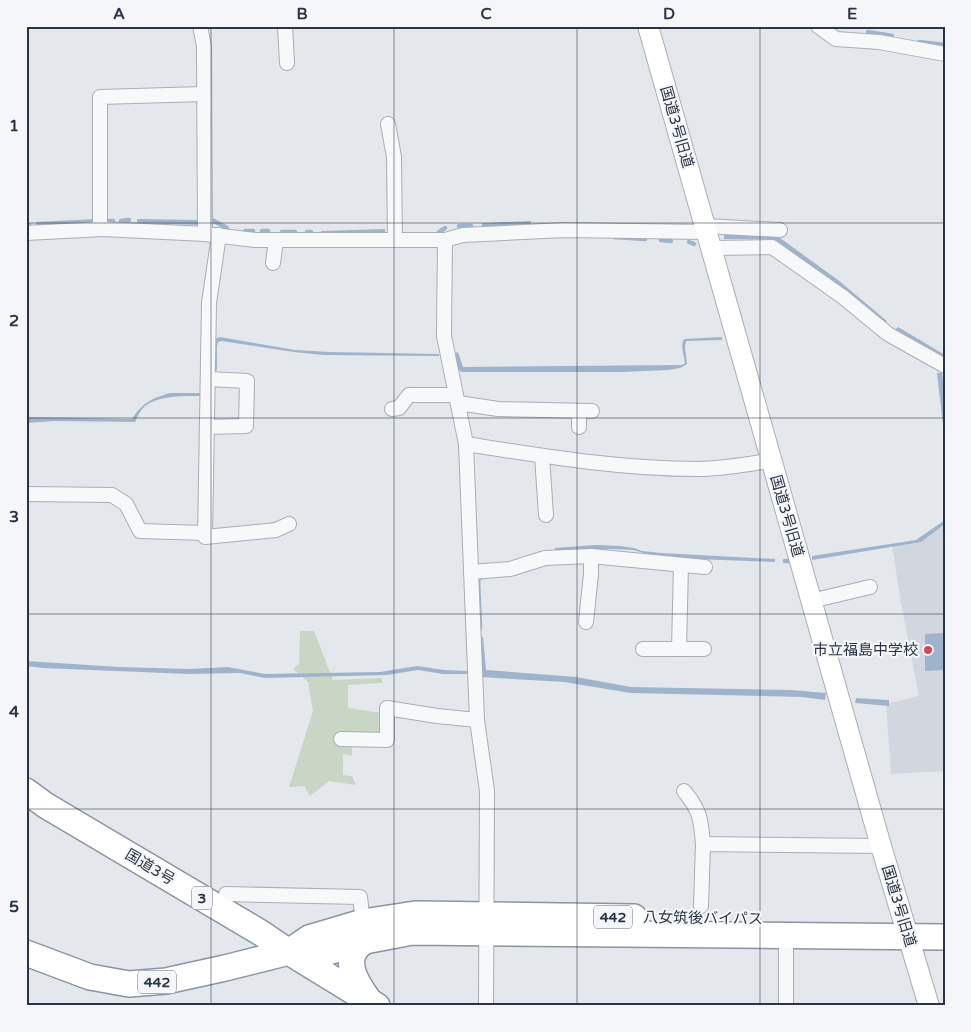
<svg xmlns="http://www.w3.org/2000/svg" width="971" height="1032" font-family="'Varela Round','Noto Sans JP',sans-serif">
<rect width="100%" height="100%" fill="#e4e7ec"/>
<!-- built -->
<polygon fill="#d2d6de" points="945,525 945,771 891,774 886,704 919,696 901,603 892,545 917,542"/>
<!-- green -->
<polygon fill="#c9d6c5" points="300,631 314,631 333,680 382,678 382,683 348,685 348,708 382,713 385,744 352,747 352,756 343,754 343,775 352,776 356,785 329,781 310,796 304,786 289,787 313,711 308,682 293,669 299,664"/>
<!-- water -->
<g fill="#9fb4cc">
<polygon points="96,219 96,224 37,226 36,222"/>
<polygon points="137,219 200,220 200,225 137,223"/>
<polygon points="531,221 530,225 482,228 482,223"/>
<polygon points="385,229 385,233 322,234 321,231"/>
<polygon points="724,235 773,236 780,238 838,280 887,321 884,324 847,294 778,242 773,239 724,239"/>
<polygon points="898,327 945,355 945,360 895,330"/>
<polygon points="220,337 295,350 330,352 439,354 439,356 323,355 294,352 222,341 218,342 217,346 217,370 215,371 213,371 214,339"/>
<path d="M722,337V340L686,341L685,347L687,364L680,368L668,370L622,372H461L457,368L453,354L458,352L463,367L682,365L685,363C684,355 680,346 684,339Z"/>
<polygon points="937,373 942,373 945,398 945,442"/>
<path d="M170,393H201V396C184,396 156,395 143,408C139,412 137,418 135,422L55,421L26,423V417H31L132,419C142,403 152,398 170,393Z"/>
<polygon points="945,520 945,524 921,542 812,560 812,556 916,540"/>
<polygon points="596,545 620,546 634,548 642,551 661,553 775,559 775,562 694,559 651,555 633,550 613,549 555,552 555,548"/>
<polygon points="945,633 945,670 925,671 925,634"/>
<polygon points="477,637 483,637 486,670 576,677 631,687 791,690 826,693 825,700 802,697 631,693 564,682 480,677"/>
<polygon points="26,661 119,667 190,669 228,667 265,674 380,672 417,666 444,670 469,671 469,674 443,674 418,670 387,675 265,678 240,673 189,674 43,668 26,666"/>
<polygon points="856,698 889,700 889,706 855,703"/>
</g>
<g fill="none" stroke-linecap="round" stroke-linejoin="round">
<!-- stream -->
<g stroke="#9fb4cc" stroke-width="4.5">
<polyline points="868,32 892,36"/>
<polyline points="919,42 945,45"/>
<polyline points="212,220 227,228"/>
<polyline points="107,221 113,221"/>
<polyline points="121,221 129,220"/>
<polyline points="26,226 29,225"/>
<polyline points="459,226 471,226"/>
<polyline points="245,231 253,231"/>
<polyline points="262,231 268,231"/>
<polyline points="282,232 295,232"/>
<polyline points="307,232 311,232"/>
<polyline points="439,232 445,228"/>
<polyline points="614,237 645,239"/>
<polyline points="661,240 671,241"/>
<polyline points="689,242 694,244"/>
<polyline points="785,561 789,561"/>
<polyline points="480,628 478,579 486,576"/>
</g>
<!-- street casing -->
<g stroke="#a9aeb7" stroke-width="16">
<g id="street">
<polyline points="200,26 204,46 205,234"/>
<polyline points="285,26 287,63"/>
<polyline points="818,26 836,39 879,42 945,54"/>
<polyline points="388,124 394,157 395,240"/>
<polyline points="705,226 780,230"/>
<polyline points="100,229 100,97 204,94"/>
<polyline points="26,233 103,229 205,234 255,240 445,240 463,235 564,230 707,232"/>
<polyline points="219,235 209,303 205,537 276,530 289,524"/>
<polyline points="445,240 444,336 466,444 477,720 487,791 486,1006"/>
<polyline points="711,248 772,247 843,297 888,334 945,366"/>
<polyline points="273,263 276,240"/>
<polyline points="458,403 498,409 592,411"/>
<polyline points="392,409 399,408 409,395 456,395"/>
<polyline points="207,427 246,426 247,381 208,379"/>
<polyline points="579,427 579,411"/>
<path d="M466,444C543,456 620,469 698,469C719,469 742,465 763,462"/>
<polyline points="542,456 546,515"/>
<polyline points="26,494 112,495 126,504 140,531 205,533"/>
<polyline points="471,572 510,569 545,558 591,556 705,567"/>
<polyline points="811,601 870,587"/>
<polyline points="586,622 591,574 591,556"/>
<polyline points="643,649 704,649"/>
<polyline points="679,649 681,565"/>
<polyline points="341,739 387,740 387,708 437,716 477,720"/>
<path d="M684,791C700,810 701,819 703,844"/>
<polyline points="226,894 360,897 363,922"/>
<polyline points="701,906 703,844 881,846"/>
<polyline points="786,1006 786,936"/>
</g>
</g>
<!-- secondary casing -->
<g stroke="#a9aeb7" stroke-width="22">
<polyline id="secondary" points="648,26 881,846 929,1006"/>
</g>
<!-- highway casing -->
<g stroke="#8b94a3" stroke-width="28">
<g id="highway">
<polyline points="26,791 45,805 261,933 289,952 377,1006"/>
<path d="M365,941C340,957 355,981 368,999"/>
<polyline points="293,949 309,938 363,922 415,914 634,917"/>
<polyline points="26,953 90,977 129,984 166,981 225,968 289,952 328,952 365,941 412,932 945,937"/>
</g>
</g>
<!-- street -->
<use href="#street" stroke="#f7f8fa" stroke-width="14"/>
<!-- secondary -->
<use href="#secondary" stroke="#fff" stroke-width="20"/>
<!-- highway -->
<use href="#highway" stroke="#fff" stroke-width="25"/>
</g>
<!-- grid -->
<path fill="none" stroke="#2b3445" stroke-width="1" stroke-opacity="0.55" d="M211,26V1006M394,26V1006M577,26V1006M760,26V1006M26,223H945M26,418H945M26,614H945M26,809H945"/>
<!-- markers -->
<circle fill="#d1495b" stroke="#f4f6f9" stroke-width="2" cx="928" cy="650" r="5"/>
<g text-anchor="middle" dominant-baseline="central" stroke-width="4.5" stroke-linejoin="round" paint-order="stroke">
<!-- shield labels -->
<g fill="#f4f6f9" stroke="#676e7b" stroke-width="1">
<rect x="192" y="886.5" width="20" height="23" rx="4"/>
<rect x="594" y="905.5" width="38" height="23" rx="4"/>
<rect x="138" y="970.5" width="38" height="23" rx="4"/>
</g>
<g font-size="14" font-weight="bold" fill="#2b3445">
<text x="202" y="898">3</text>
<text x="613" y="917">442</text>
<text x="157" y="982">442</text>
</g>
<!-- street labels -->
<g font-size="15" fill="#2b3445" stroke="#f4f6f9">
<text transform="translate(677 127) rotate(74)">国道3号旧道</text>
<text transform="translate(787 516) rotate(74)">国道3号旧道</text>
<text transform="translate(150 867) rotate(31)">国道3号</text>
<text transform="translate(899 906) rotate(73)">国道3号旧道</text>
<text transform="translate(703 918) rotate(1)">八女筑後バイパス</text>
</g>
<!-- poi labels -->
<g font-size="15" fill="#2b3445" stroke="#f4f6f9" text-anchor="end">
<text x="918" y="650">市立福島中学校</text>
</g>
</g>
<!-- border -->
<rect width="971" height="1032" fill="none" stroke="#f4f6f9" stroke-width="55"/>
<rect x="28" y="28" width="916" height="976" fill="none" stroke="#2b3445" stroke-width="2"/>
<g font-size="16" text-anchor="middle" font-weight="bold" fill="#2b3445">
<text x="119" y="19">A</text>
<text x="302" y="19">B</text>
<text x="486" y="19">C</text>
<text x="669" y="19">D</text>
<text x="852" y="19">E</text>
<text x="14" y="131">1</text>
<text x="14" y="326">2</text>
<text x="14" y="522">3</text>
<text x="14" y="717">4</text>
<text x="14" y="912">5</text>
</g>
</svg>
